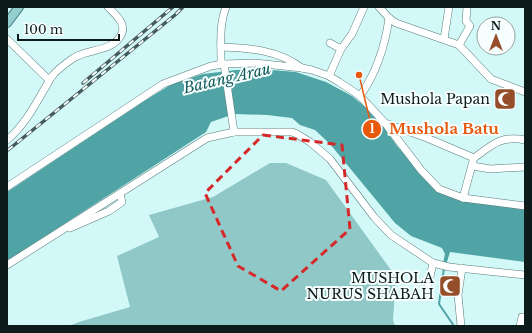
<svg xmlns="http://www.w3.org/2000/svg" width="532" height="333" font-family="'Libre Baskerville',serif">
<rect width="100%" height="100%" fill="#d2f8f8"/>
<!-- green -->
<polygon fill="#90c8c8" points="270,163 286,163 326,180 396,277 393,320 395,326 69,326 79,322 130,307 117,256 159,237 149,215 213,197"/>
<!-- water -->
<polygon fill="#51a4a5" points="259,69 296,72 326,82 352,96 374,114 397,146 420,172 442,192 525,208 525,262 450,252 446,265 443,263 445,254 442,248 411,236 395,223 330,144 315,130 300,125 292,118 267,115 234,114 211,122 206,132 7,261 7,192 144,101 172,84 203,74 236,70"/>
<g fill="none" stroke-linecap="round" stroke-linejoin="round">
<!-- stream -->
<polyline stroke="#51a4a5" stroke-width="2" points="444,268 439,304 454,326"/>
<!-- minor casing -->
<g stroke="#587b7b" stroke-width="8">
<g id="minor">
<polyline points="379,7 389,18 396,23 459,45 491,79 525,92"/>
<polyline points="7,39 49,80"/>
<polyline points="444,39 449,7"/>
<polyline points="330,43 341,49"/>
<polyline points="459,45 470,26 466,21 467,7"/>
<path d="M221,47C250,48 278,50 302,68"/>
<path d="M221,64C221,45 219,25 226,7"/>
<polyline points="224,64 234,132"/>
<polyline points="329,76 341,49 352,34 364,7"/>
<polyline points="360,96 385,123 421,170 439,189 463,198 525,206"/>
<path d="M385,123L427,138L474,158C492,145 501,135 525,140"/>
<path d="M7,140C24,126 34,107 45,88C48,84 49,79 53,75C58,69 65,64 72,59C87,48 114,53 122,33C126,23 114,13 108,7"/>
<polyline points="473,166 490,169 525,167"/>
<path d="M7,187L163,84L211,66L224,64L255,63L302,68L312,70L329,76L339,82L360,96C377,72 385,47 389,18"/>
<polyline points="463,198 473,161"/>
<polyline points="70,228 109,211 122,202 120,194"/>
<polyline points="7,265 207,138 234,132 292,132 297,134 310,142 330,159 374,217 391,235 433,263 449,267 525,275"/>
<polyline points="427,290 433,263"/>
<polyline points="461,326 458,295 462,268"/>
<polyline points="520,326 522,317"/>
</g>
</g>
<!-- major casing -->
<g stroke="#367a7b" stroke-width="10">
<polyline id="major" points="7,23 19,7"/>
</g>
<!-- minor -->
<use href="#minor" stroke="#fff" stroke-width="7"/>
<!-- major -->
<use href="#major" stroke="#94cece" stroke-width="8"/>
<!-- rail casing -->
<g stroke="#465b5b" stroke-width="3.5">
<g id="rail">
<polyline points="83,83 173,7"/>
<polyline points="8,150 175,15 183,7"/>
</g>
</g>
<!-- rail -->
<use href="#rail" stroke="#f7fefe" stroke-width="2" stroke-dasharray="6" stroke-linecap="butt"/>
</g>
<!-- marked area -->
<path fill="none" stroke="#d62828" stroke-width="3" stroke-dasharray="8 5" stroke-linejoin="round" d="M263,135L342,145L350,229L281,291L238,266L205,193Z"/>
<!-- icons -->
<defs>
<g id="mosque-square" transform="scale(1.15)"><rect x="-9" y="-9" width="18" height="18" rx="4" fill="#954e2a" stroke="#f7fefe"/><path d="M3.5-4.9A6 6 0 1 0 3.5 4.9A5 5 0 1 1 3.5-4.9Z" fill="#fff"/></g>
</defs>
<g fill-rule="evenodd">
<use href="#mosque-square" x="505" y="99"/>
<use href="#mosque-square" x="450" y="286"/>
</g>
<g text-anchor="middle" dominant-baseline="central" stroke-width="4" stroke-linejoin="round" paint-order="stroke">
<!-- poi labels -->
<g font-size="14" fill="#0d1b1b" stroke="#f7fefe" text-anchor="end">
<text x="490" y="99">Mushola Papan</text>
<text x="434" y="278">MUSHOLA<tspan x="434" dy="16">NURUS SHABAH</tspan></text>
</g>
<!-- water labels -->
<g font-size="15" font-style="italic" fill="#11595a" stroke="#f7fefe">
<text transform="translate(227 78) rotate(-13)">Batang Arau</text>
</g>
</g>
<!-- callouts -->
<path fill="none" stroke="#e8590c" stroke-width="1.5" d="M359 75L372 129"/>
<g fill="#e8590c" stroke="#f7fefe" stroke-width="1.5">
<circle cx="359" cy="75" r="4"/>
<circle cx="372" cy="129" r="10"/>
</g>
<g font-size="12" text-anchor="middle" font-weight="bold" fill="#fff">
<text x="372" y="133">1</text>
</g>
<g font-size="15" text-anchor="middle" font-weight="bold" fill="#e8590c" stroke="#f7fefe" stroke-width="4" stroke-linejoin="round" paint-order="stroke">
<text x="444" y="134">Mushola Batu</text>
</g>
<!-- border -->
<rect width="532" height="333" fill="none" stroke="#0d1b1b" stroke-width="16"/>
<!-- north arrow -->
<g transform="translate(496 36)"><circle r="19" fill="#f7fefe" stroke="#99a3a3"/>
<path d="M0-3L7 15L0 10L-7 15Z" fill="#954e2a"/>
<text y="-6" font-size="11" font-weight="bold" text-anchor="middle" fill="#0d1b1b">N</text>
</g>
<!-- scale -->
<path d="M18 34v6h101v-6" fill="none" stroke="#0d1b1b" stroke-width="2"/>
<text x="24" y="34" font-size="12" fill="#0d1b1b" stroke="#f7fefe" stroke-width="3" paint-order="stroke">100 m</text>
</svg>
